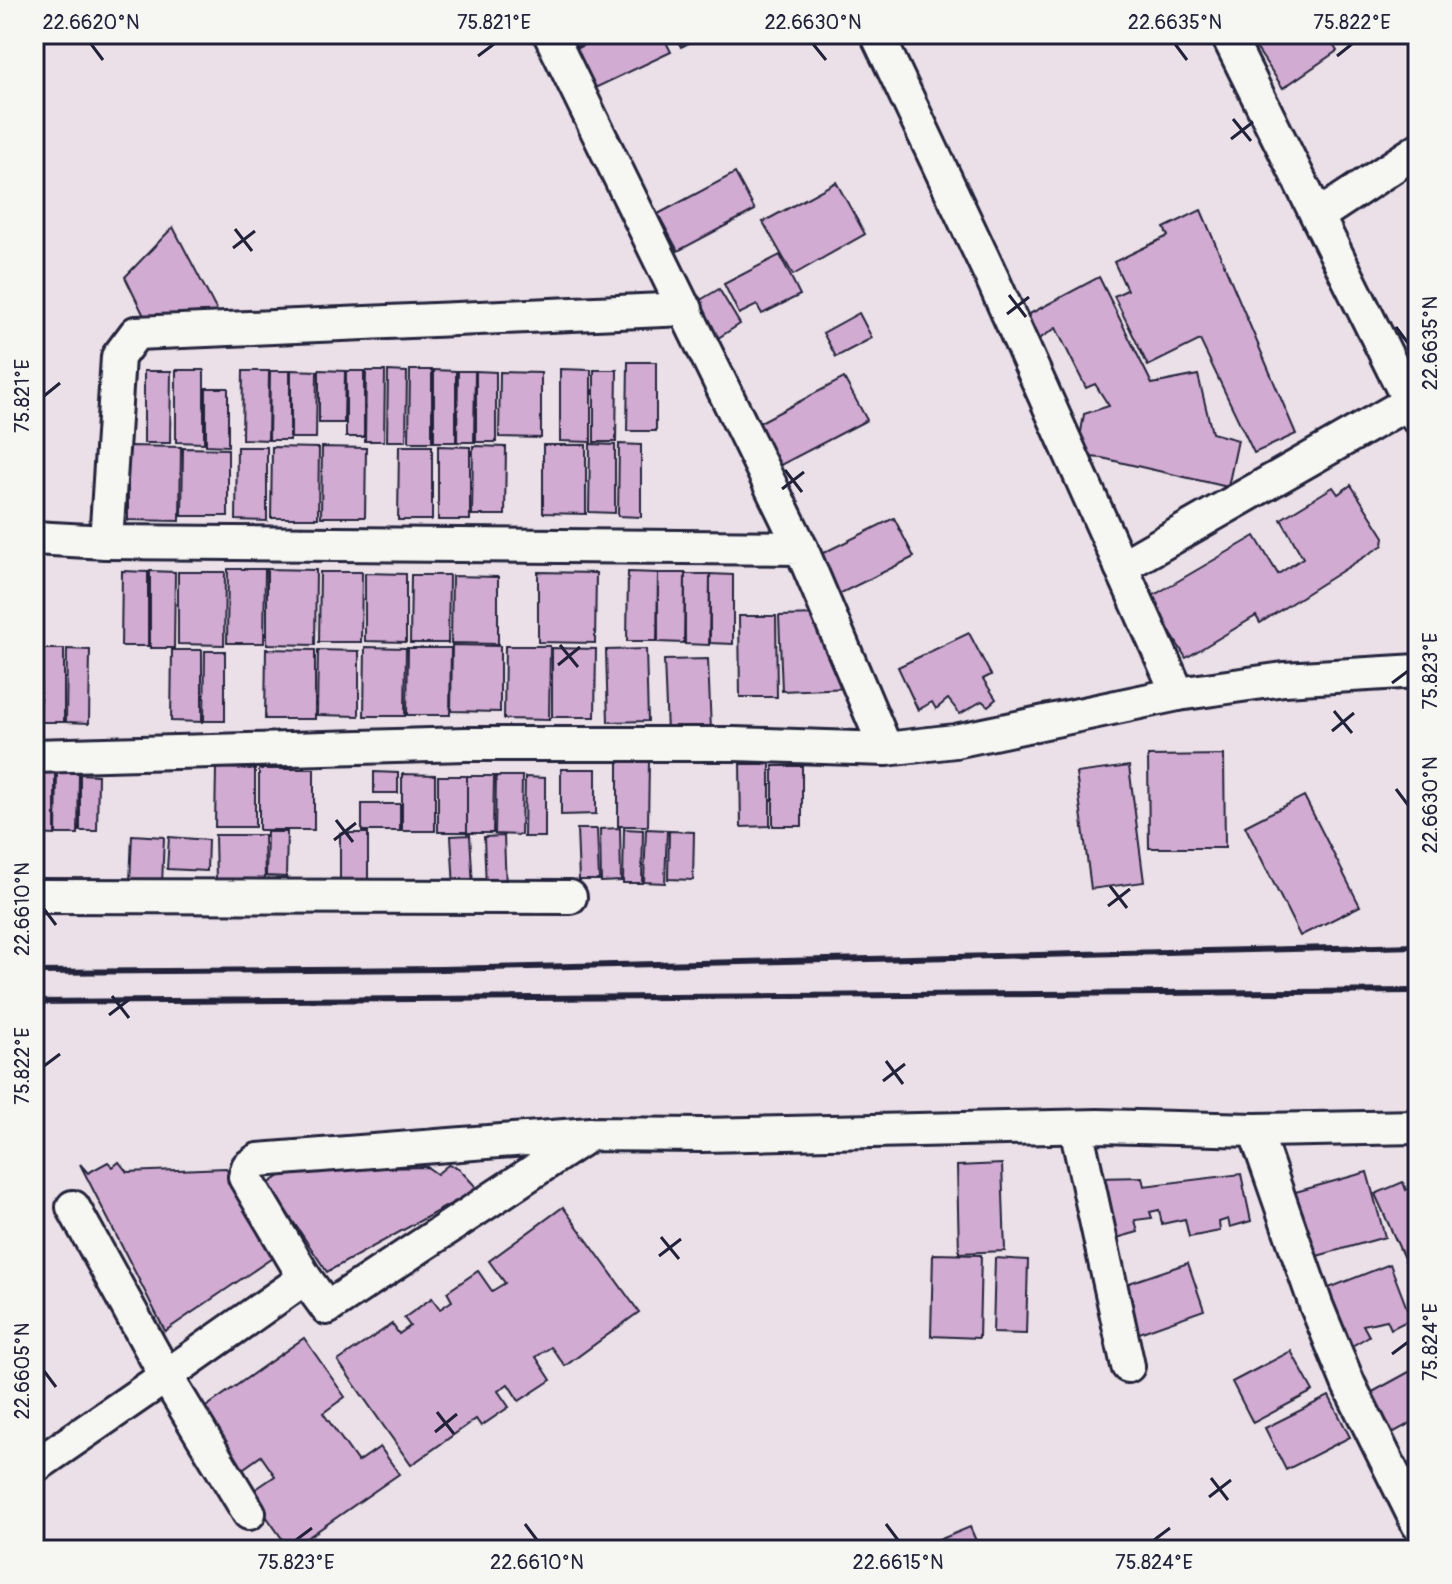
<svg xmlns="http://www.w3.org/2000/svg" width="1452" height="1584" font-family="Pangolin,sans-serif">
<rect width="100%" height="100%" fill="#ebe0e8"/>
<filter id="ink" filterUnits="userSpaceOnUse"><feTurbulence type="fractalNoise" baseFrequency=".0125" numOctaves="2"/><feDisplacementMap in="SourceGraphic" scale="16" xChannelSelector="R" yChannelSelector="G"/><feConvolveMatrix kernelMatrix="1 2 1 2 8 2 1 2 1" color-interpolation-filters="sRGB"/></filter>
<g filter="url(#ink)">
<!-- building -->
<g fill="#d2abd2" stroke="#22223b" stroke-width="2">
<polygon points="567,34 602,34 573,48"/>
<polygon points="607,34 662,34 671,52 593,89 575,49"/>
<polygon points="674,34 708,34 681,47"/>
<polygon points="1247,34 1326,34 1337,51 1283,88"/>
<polygon points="1402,34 1418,34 1418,45 1412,49"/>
<polygon points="735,173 755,210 678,251 658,214"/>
<polygon points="836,182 865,234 793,275 763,222"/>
<polygon points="1201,210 1296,434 1254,453 1200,340 1148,366 1114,296 1127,290 1114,262 1168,236 1164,228"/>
<polygon points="173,227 218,313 145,318 125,277"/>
<polygon points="780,255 800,295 762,314 757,305 739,314 724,284"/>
<polygon points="1099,277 1152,384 1198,375 1212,433 1238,440 1228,487 1102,458 1077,456 1084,414 1109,406 1095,384 1086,388 1056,328 1036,341 1022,318"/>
<polygon points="719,289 740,324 718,338 697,302"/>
<polygon points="859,313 872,338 836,357 823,333"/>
<polygon points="628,362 656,362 656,431 627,431"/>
<polygon points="560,369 591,370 591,442 560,441"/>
<polygon points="176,370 204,370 204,443 176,442"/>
<polygon points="291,370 317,371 316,438 291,438"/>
<polygon points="319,370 345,371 344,423 319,423"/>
<polygon points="410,370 432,370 432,442 409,442"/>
<polygon points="434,370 456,371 456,442 434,442"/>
<polygon points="594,370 617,370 616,442 594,442"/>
<polygon points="144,371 171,371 170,443 144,443"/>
<polygon points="243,371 269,371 268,440 242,439"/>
<polygon points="270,371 290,371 290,440 269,440"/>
<rect x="346" y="371" width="18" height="66"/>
<polygon points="366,371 385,371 384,441 365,441"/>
<polygon points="388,371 407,372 406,441 387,441"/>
<polygon points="458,371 475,371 474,442 457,442"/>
<polygon points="476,371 496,372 496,442 476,442"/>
<polygon points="500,372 541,373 541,438 499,437"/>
<polygon points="844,378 867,420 775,468 753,426"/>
<polygon points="206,388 228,388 228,446 206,445"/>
<polygon points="590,444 615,445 615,513 589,512"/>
<polygon points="619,444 641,445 641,517 618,516"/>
<polygon points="543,445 586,445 586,514 543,513"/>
<polygon points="128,446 181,447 180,521 128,520"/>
<polygon points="399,446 432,446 432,520 398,520"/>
<polygon points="438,446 470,447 470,520 438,520"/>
<polygon points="473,446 506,447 505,515 472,515"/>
<polygon points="237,447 267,447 267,521 236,520"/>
<polygon points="272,447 319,448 318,518 271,518"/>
<polygon points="322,447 366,448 365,517 321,517"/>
<polygon points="183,448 228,449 228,516 182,516"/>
<polygon points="1351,485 1384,537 1383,545 1260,623 1256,616 1186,658 1149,598 1255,536 1278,574 1303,558 1281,519 1333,487 1338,494"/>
<polygon points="894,518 914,557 833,597 813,558"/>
<polygon points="228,569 265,569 264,643 227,643"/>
<polygon points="267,569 316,570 315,645 267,644"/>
<polygon points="122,571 148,572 148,646 121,646"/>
<polygon points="150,571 175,572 174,648 150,648"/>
<polygon points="178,572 225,572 224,645 178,644"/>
<polygon points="320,572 362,572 361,642 319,642"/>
<polygon points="538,572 596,573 595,643 538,642"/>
<polygon points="628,572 658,573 657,641 627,641"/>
<polygon points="365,573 406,574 406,642 365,641"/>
<polygon points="658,573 685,573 684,643 658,642"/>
<polygon points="685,574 710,574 709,645 685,644"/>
<polygon points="710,574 733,575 733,644 710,643"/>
<polygon points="411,575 449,575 448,643 410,643"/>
<polygon points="452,576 498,577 498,644 451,643"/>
<polygon points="821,615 849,688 782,691 779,616"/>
<polygon points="739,616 776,616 777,697 740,697"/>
<polygon points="969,633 991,675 983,679 996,699 988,706 982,701 960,714 948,699 936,709 932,702 918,710 898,667"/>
<polygon points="452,645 500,646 500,712 451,711"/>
<polygon points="505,646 550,646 549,720 504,719"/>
<polygon points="365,647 406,648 405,716 364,716"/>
<polygon points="408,648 451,648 450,715 407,715"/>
<polygon points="552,648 596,649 595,717 552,717"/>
<polygon points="34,649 39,649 39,716 34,715"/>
<polygon points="41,649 64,649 64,722 40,722"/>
<polygon points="67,649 90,650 89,723 66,722"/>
<polygon points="266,649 315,650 315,719 265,719"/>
<polygon points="646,649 648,721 608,722 606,650"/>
<polygon points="172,650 202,650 202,722 171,721"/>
<polygon points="318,650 359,651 359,716 317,715"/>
<polygon points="205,651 225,651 225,721 204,721"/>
<polygon points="708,659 711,730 667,732 664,660"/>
<polygon points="1224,755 1225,848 1149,848 1148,756"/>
<polygon points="618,761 649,761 648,826 618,826"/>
<polygon points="740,764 770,764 770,826 741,827"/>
<rect x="773" y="766" width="29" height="60"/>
<polygon points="1129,766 1144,882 1091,889 1076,773"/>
<polygon points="216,768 255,769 255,827 215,827"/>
<rect x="259" y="769" width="55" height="61"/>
<polygon points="561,769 596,769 596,814 561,815"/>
<polygon points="34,772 55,773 55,835 34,834"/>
<polygon points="374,772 398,773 398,793 374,793"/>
<polygon points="57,773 79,773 78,834 56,834"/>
<polygon points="80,774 98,775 97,831 80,831"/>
<polygon points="402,774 435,775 435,831 402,831"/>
<rect x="438" y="776" width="29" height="56"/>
<polygon points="467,776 494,776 493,833 467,833"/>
<polygon points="496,776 522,776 521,835 495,834"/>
<polygon points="525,777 545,778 545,837 524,837"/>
<polygon points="1304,796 1360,906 1300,936 1245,826"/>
<rect x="362" y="804" width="38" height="27"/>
<polygon points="620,828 621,881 601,882 600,829"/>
<polygon points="577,829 597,829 599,880 579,880"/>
<polygon points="624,829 643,830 642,883 623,883"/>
<polygon points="646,829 667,830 665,883 644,882"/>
<polygon points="669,831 694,832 693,880 668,879"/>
<polygon points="267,832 287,832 286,877 266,876"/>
<rect x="340" y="833" width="28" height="50"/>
<polygon points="132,835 164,837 162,884 130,882"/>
<polygon points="215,835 264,835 265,881 216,881"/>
<polygon points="470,835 473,887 454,888 451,836"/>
<polygon points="504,836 506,888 486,888 484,837"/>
<polygon points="169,837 208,840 207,871 167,869"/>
<polygon points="108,1162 113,1167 119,1162 127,1172 226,1168 281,1252 165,1331 80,1164 88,1173"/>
<polygon points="1002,1164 1005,1251 959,1253 957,1166"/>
<polygon points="448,1165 458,1168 478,1189 327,1272 268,1184 289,1170 427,1167 437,1174"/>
<polygon points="1367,1172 1385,1237 1310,1258 1292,1193"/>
<polygon points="1241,1174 1251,1221 1230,1227 1228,1219 1219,1222 1220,1231 1189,1237 1185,1219 1162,1224 1159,1210 1150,1212 1152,1218 1135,1220 1138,1232 1113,1239 1098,1178 1142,1177 1144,1186"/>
<polygon points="1403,1182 1406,1190 1418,1183 1418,1271 1411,1274 1375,1194"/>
<polygon points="563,1207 639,1312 565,1366 551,1347 536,1357 551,1380 519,1401 508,1384 498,1391 509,1407 481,1426 476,1419 411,1465 338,1361 392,1324 399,1334 410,1326 404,1318 432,1298 440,1309 452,1301 447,1292 478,1271 492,1291 505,1283 489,1261"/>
<polygon points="933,1254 981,1255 979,1338 931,1336"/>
<polygon points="995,1258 1028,1260 1026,1334 993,1333"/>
<polygon points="1188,1263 1204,1310 1131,1336 1114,1288"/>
<polygon points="1390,1264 1411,1319 1391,1329 1387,1320 1363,1325 1369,1336 1340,1353 1316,1293"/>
<polygon points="304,1338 345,1397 323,1413 358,1462 380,1447 399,1474 290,1550 250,1493 275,1476 261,1456 234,1475 193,1416"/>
<polygon points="1291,1351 1313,1391 1253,1423 1232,1382"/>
<polygon points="1418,1367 1418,1419 1389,1435 1367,1395"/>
<polygon points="1329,1396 1350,1437 1286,1470 1265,1428"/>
<polygon points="970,1527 980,1550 915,1550"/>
</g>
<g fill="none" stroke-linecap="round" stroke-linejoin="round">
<!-- minor casing -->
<g stroke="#22223b" stroke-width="38">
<g id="minor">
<polyline points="550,34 801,548"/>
<polyline points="877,34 993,280 1178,694 1284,679 1418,671"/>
<polyline points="1227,34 1418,419"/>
<polyline points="1318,216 1418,150"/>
<polyline points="34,538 106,542 801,548 886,749"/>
<polyline points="106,542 118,357 136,333 686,309"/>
<polyline points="1121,567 1418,397"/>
<polyline points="34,756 466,744 734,744 886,749 955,741 1178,694"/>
<polyline points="34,896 570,897"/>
<polyline points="1076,1128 1128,1366"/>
<polyline points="1255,1130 1316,1305 1349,1385 1418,1524"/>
<polyline points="590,1134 258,1160 248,1167 245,1177 305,1278 327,1308 590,1134 702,1135 1098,1126 1255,1130 1418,1127"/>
<polyline points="34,1467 166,1376 73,1207"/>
<polyline points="249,1513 166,1376 305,1278"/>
</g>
</g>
<!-- minor -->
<use href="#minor" stroke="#f6f6f2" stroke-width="32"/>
<!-- rail -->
<g stroke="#22223b" stroke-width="6">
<polyline points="34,972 442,969 1418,946"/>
<polyline points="34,1002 1418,991"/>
</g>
</g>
</g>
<!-- ticks -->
<path fill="none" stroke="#22223b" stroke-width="3" d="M91,44L103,60M813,44L826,60M1175,44L1187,60M478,56L494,44M1337,56L1352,44M1233,119L1251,141M1231,139L1253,122M235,229L252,251M233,248L255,231M1009,295L1026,317M1007,314L1029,297M1396,327L1408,343M44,396L60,383M785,470L802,492M782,489L804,472M560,645L578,667M558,665L580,647M1392,683L1408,671M1334,711L1352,733M1332,731L1354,713M1396,789L1408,805M336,820L353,842M334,840L356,823M1110,886L1127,908M1108,906L1130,889M44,909L56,925M112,996L129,1018M109,1015L131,998M886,1061L903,1084M44,1066L60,1054M883,1081L905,1064M661,1237L679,1259M659,1256L681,1239M1392,1354L1408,1342M44,1371L56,1387M437,1412L454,1434M435,1432L457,1414M1211,1478L1228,1500M1209,1497L1231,1480M525,1524L537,1540M886,1524L898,1540M296,1540L312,1528M1154,1540L1170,1528"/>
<!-- margin -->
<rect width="1452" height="1584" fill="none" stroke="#f6f6f2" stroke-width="88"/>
<rect x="44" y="44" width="1364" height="1496" fill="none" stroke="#22223b" stroke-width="3"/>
<g font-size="20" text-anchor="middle" fill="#22223b">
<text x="91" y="29">22.6620°N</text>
<text x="494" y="29">75.821°E</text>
<text x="813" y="29">22.6630°N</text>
<text x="1175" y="29">22.6635°N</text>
<text x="1352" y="29">75.822°E</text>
<text transform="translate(1430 343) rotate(-90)" y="7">22.6635°N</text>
<text transform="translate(22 396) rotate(-90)" y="7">75.821°E</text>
<text transform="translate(1430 671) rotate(-90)" y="7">75.823°E</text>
<text transform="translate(1430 805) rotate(-90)" y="7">22.6630°N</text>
<text transform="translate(22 909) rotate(-90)" y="7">22.6610°N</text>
<text transform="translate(22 1066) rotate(-90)" y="7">75.822°E</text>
<text transform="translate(1430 1342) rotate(-90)" y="7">75.824°E</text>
<text transform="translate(22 1371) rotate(-90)" y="7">22.6605°N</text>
<text x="296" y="1569">75.823°E</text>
<text x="537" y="1569">22.6610°N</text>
<text x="898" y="1569">22.6615°N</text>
<text x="1154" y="1569">75.824°E</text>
</g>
</svg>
